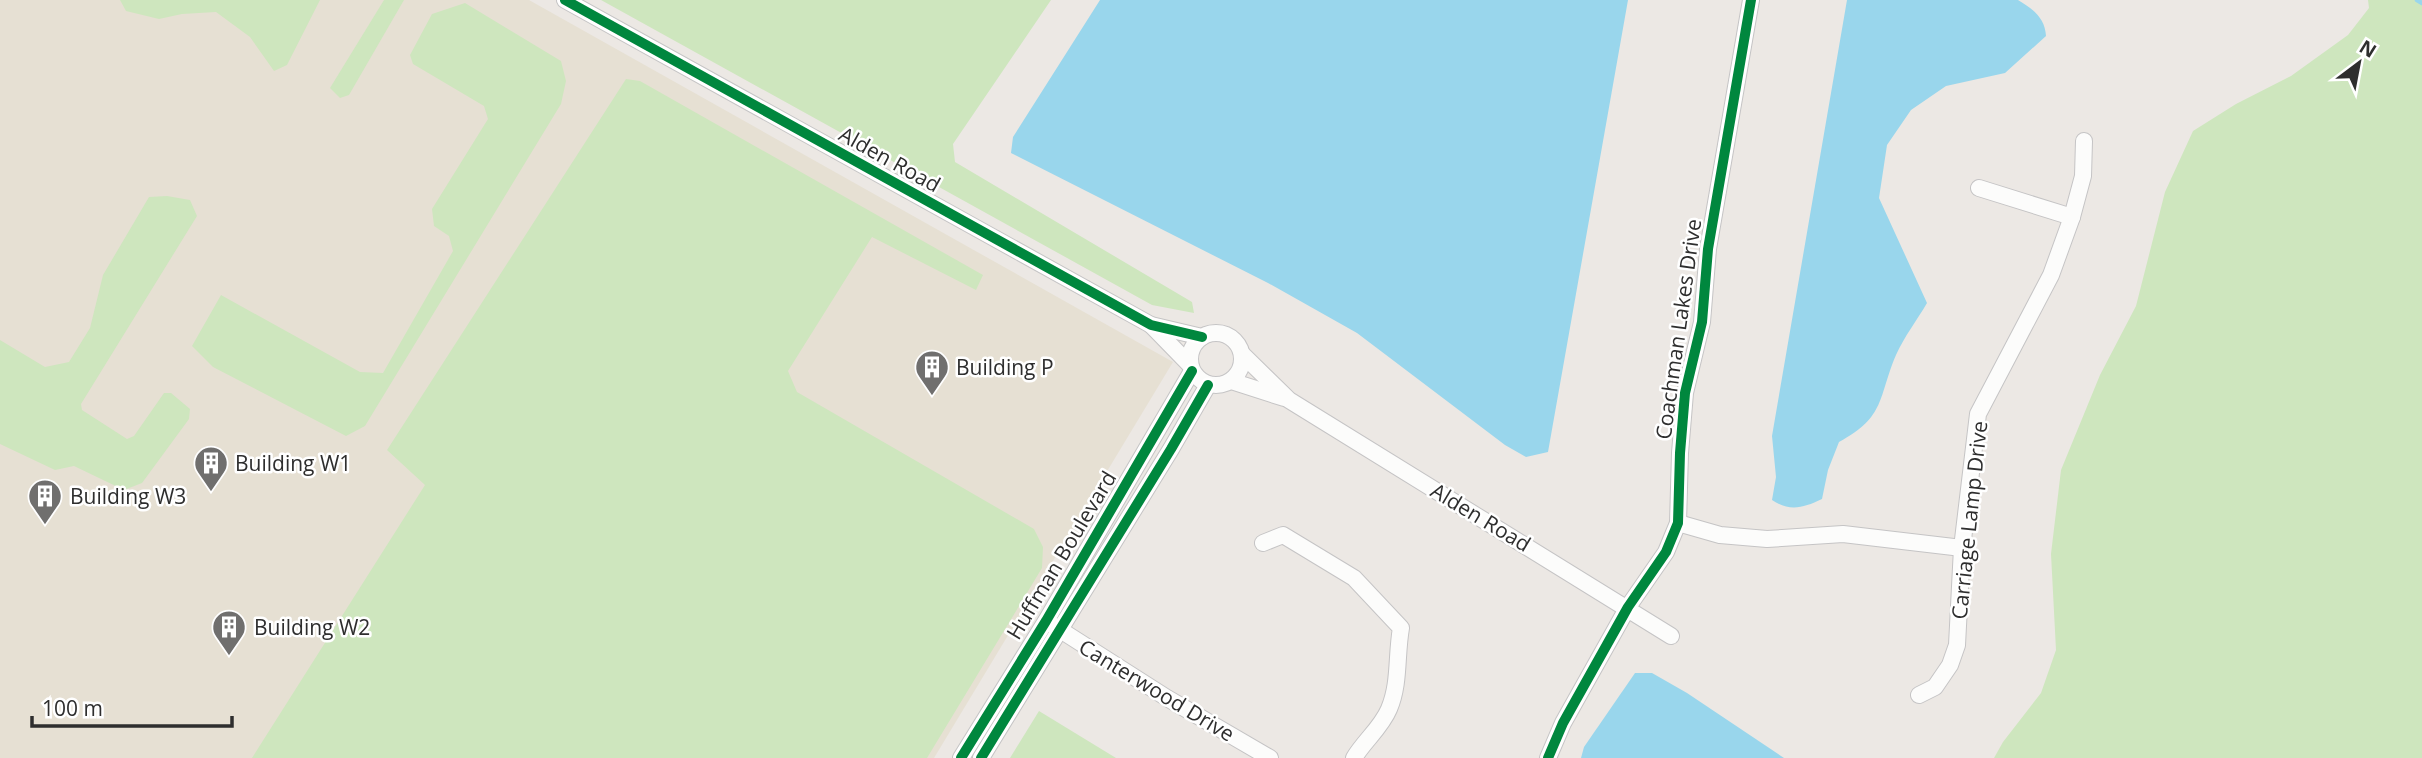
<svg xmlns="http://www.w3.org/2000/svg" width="2422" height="758" font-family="'Open Sans',sans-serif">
<rect width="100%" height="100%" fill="#ece8e4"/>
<!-- education -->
<polygon fill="#e6e0d3" points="0,0 529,0 1173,362 934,758 0,758"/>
<!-- green -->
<g fill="#cee6be">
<polygon points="120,0 320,0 287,65 274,71 250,37 216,12 182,14 159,19 126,11"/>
<polygon points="384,0 404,0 349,95 340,98 330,88"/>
<polygon points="601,0 1051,0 953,144 955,162 1192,302 1194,313 1152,305"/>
<polygon points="2368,0 2422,0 2422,758 1994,758 2003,742 2041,693 2056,650 2051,554 2061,470 2100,375 2136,306 2165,192 2193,131 2236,104 2291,76 2348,35 2369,8"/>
<polygon points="465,3 561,61 566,81 561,104 365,426 346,436 213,367 192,346 221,295 360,372 383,373 453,251 449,236 434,226 432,209 488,119 484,106 413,64 410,55 432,14"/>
<polygon points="626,79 640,81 983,275 976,290 872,237 788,371 797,392 1034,529 1043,547 1042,568 927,758 252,758 425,485 387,450"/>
<polygon points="167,196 190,200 197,216 81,404 82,410 127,439 134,436 164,393 171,393 190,409 189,419 142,483 124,490 74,466 55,470 0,444 0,340 45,367 69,362 90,328 103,275 149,197"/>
<polygon points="1039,711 1116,758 1010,758"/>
</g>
<!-- water -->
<g fill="#99d6ec">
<polygon points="1100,0 1628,0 1548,452 1526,457 1505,445 1357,333 1268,283 1011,153 1013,137"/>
<path d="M1847,0H2018C2033,9 2045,18 2046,36L2005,73L1946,86L1911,110L1887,145L1879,198L1927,303C1917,320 1904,337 1896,355C1878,397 1886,417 1839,442L1828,470L1822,499C1803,508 1790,512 1772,500L1776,477L1772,436Z"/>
<polygon points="1635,673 1652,673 1687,693 1784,758 1581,758 1584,747"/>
</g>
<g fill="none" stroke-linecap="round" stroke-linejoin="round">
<!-- stream -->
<polyline stroke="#99d6ec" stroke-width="4.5" points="2417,0 2422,3"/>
<!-- minor casing -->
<g stroke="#c5c4c5" stroke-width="18">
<g id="minor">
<polyline points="565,0 1151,325 1202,337"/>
<polyline points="1979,188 2072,217"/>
<polyline points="1151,325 1190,365"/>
<circle cx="1216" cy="359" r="26"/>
<polyline points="1242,354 1289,400 1671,636"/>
<polyline points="1231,381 1284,398"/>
<polyline points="1678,523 1720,535 1767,539 1843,534 1962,548"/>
<path d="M1263,543L1283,535L1354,578L1401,628C1396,656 1400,683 1389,709C1381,728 1364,741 1354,758"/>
<polyline points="1051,624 1167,698 1270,758"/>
<polyline points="1919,695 1935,687 1950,665 1957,645 1962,548 1978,414 2051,275 2072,217 2083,176 2084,141"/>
<polyline points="961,758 1046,621 1192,371"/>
<polyline points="981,758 1171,449 1208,385"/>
<polyline points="1548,758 1563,723 1628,607 1666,552 1678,523 1680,453 1685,393 1702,322 1708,249 1751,0"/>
</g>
</g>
<!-- minor -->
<use href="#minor" stroke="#fcfcfb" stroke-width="16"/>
<!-- cycleway casing -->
<g stroke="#fff" stroke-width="15">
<g id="cycleway">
<polyline points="565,0 1151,325 1202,337"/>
<polyline points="961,758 1046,621 1192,371"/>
<polyline points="981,758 1171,449 1208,385"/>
<polyline points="1548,758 1563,723 1628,607 1666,552 1678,523 1680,453 1685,393 1702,322 1708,249 1751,0"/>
</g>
</g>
<!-- cycleway -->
<use href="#cycleway" stroke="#00873e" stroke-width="10"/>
</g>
<!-- icons -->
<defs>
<g id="building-pin" transform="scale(1.75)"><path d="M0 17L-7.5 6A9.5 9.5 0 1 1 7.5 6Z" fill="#706f6e" stroke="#fff"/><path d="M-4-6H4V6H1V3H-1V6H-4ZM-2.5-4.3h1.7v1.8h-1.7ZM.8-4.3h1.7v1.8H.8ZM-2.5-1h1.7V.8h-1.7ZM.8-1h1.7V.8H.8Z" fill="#fff"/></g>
</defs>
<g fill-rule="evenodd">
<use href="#building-pin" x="932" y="367"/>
<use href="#building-pin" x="211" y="463"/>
<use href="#building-pin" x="45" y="496"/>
<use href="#building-pin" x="229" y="627"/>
</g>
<g text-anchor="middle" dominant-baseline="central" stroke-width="5" stroke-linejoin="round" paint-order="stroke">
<!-- street labels -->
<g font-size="21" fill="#2e2e2e" stroke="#fff">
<text transform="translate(890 159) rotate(29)">Alden Road</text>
<text transform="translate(1678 329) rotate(-82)">Coachman Lakes Drive</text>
<text transform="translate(1481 517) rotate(31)">Alden Road</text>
<text transform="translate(1969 520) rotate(-84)">Carriage Lamp Drive</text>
<text transform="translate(1061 555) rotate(-59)">Huffman Boulevard</text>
<text transform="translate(1157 690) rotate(31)">Canterwood Drive</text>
</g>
<!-- poi labels -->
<g font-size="21" fill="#2e2e2e" stroke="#fff" text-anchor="start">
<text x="956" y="367">Building P</text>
<text x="235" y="463">Building W1</text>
<text x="70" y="496">Building W3</text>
<text x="254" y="627">Building W2</text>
</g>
</g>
<!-- north arrow -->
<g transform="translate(2359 63) rotate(32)" stroke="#ffffff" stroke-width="5" paint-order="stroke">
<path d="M0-5L12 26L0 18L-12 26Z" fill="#2e2e2e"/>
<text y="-10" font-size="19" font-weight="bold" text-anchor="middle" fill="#2e2e2e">N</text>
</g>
<!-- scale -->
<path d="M32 716v10h200v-10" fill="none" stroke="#2e2e2e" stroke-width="3.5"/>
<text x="42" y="716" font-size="21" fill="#2e2e2e" stroke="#ffffff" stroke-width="5" paint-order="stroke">100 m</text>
</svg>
